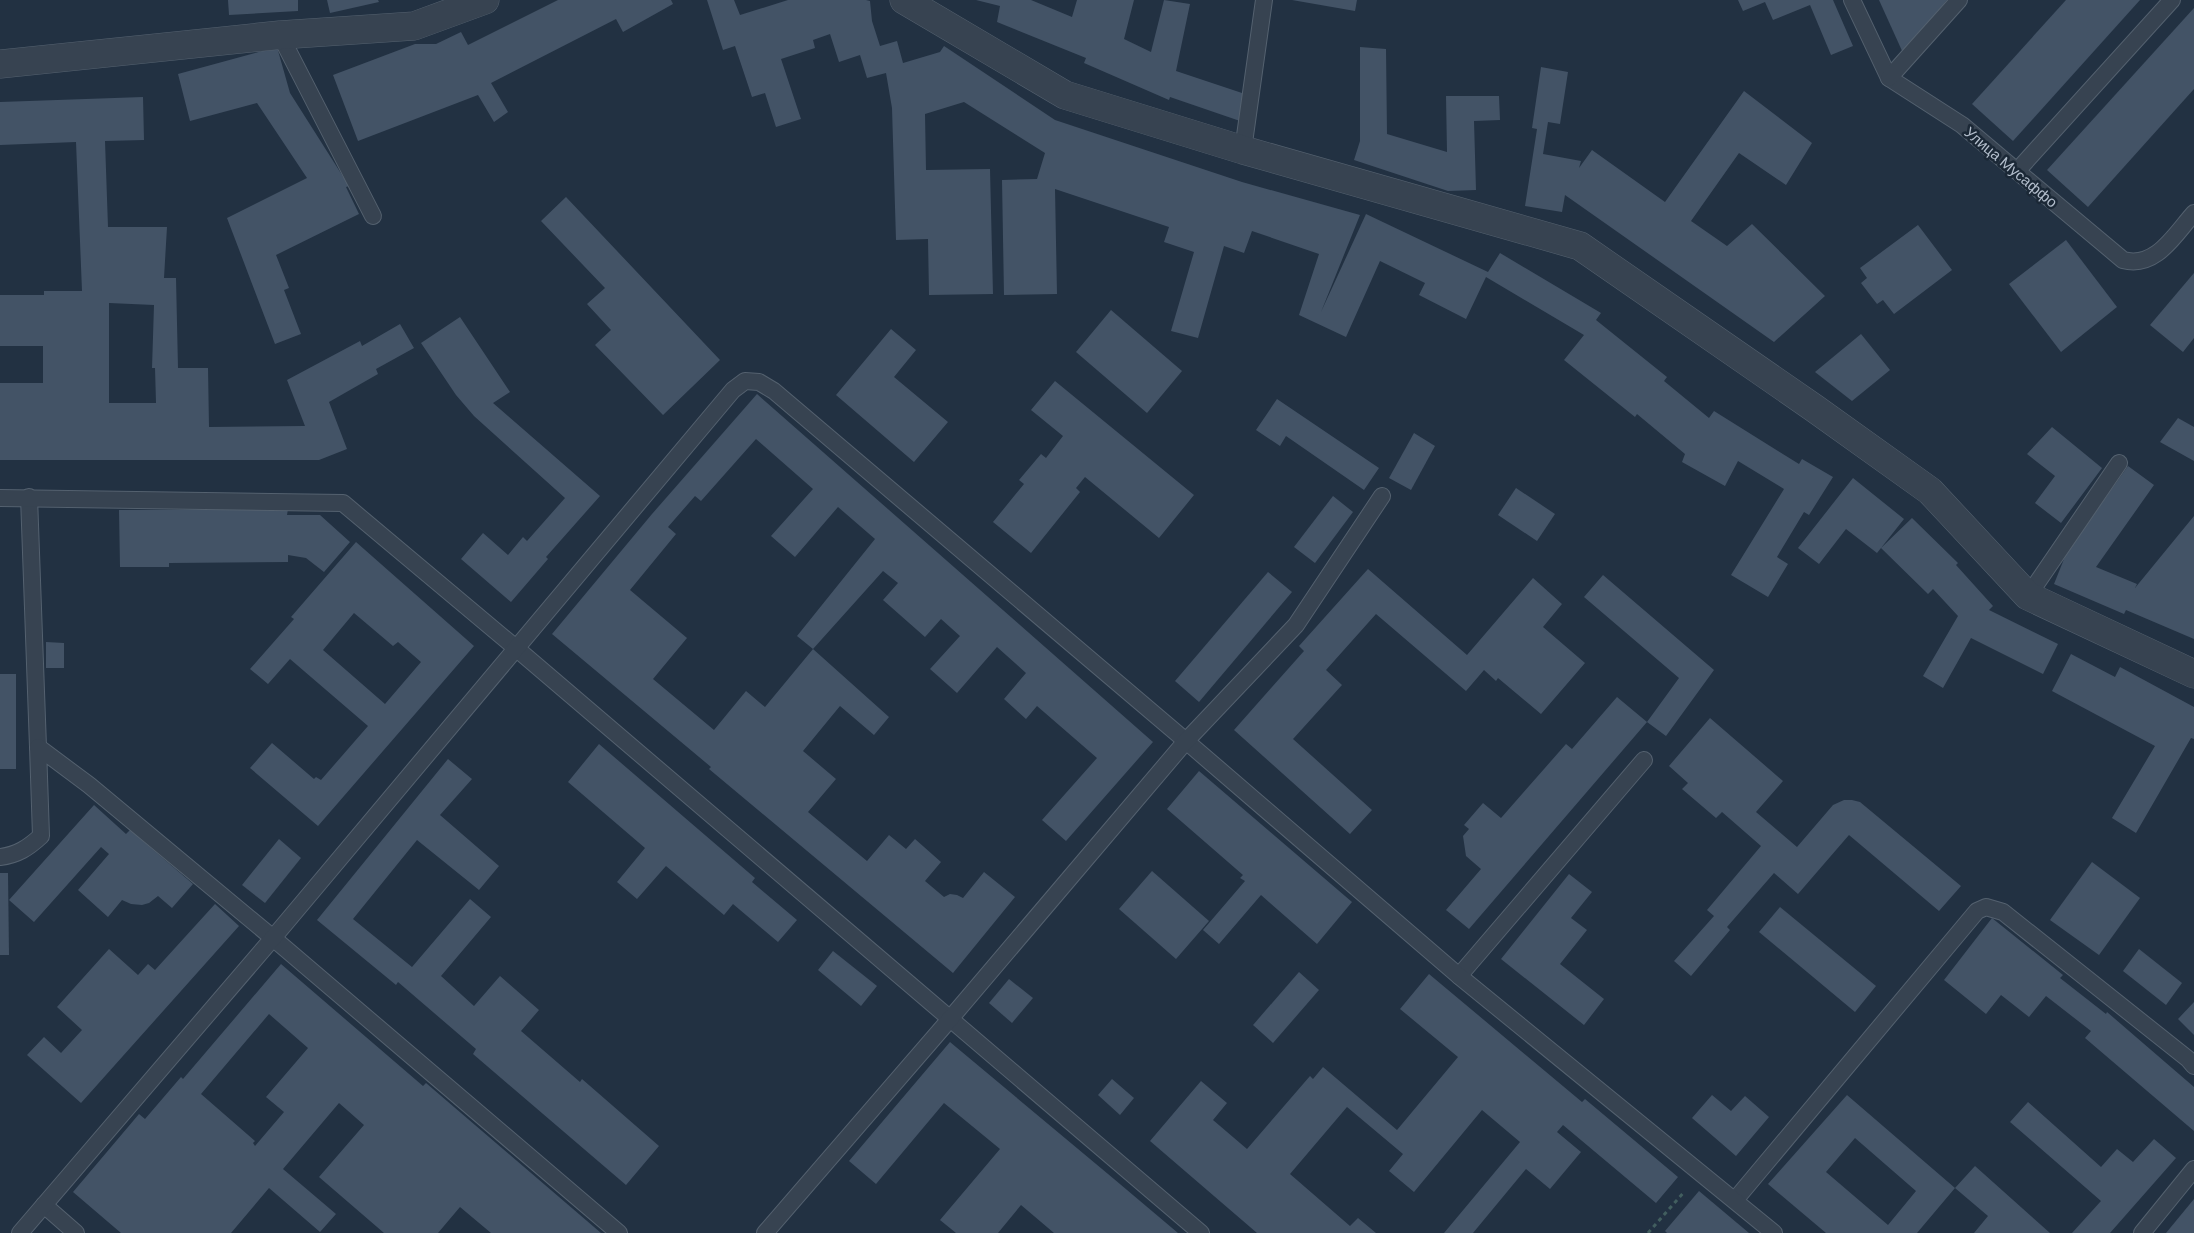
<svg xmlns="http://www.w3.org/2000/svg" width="2194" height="1233" font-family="Poppins,sans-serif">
<rect width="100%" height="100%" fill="#223142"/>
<!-- building -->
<g fill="#435366" fill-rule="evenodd">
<polygon points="228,0 298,0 298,11 229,15"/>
<polygon points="327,0 378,0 379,2 330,13"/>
<polygon points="558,0 671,0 673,4 623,32 616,19 491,83 508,112 494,122 478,95 358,141 333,75 415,44 436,44 461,32 468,45"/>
<polygon points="707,0 734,0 740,15 788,0 866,0 870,1 872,21 880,46 897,41 903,63 940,52 944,46 1055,120 1242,182 1360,215 1321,312 1366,214 1488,272 1500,253 1601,313 1596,320 1667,377 1664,381 1709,418 1714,411 1799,464 1802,459 1833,477 1809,515 1804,512 1777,557 1788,564 1768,597 1731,575 1784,489 1738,461 1725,486 1682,462 1685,454 1637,414 1635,417 1564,360 1584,335 1486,277 1466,319 1419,295 1425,283 1380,261 1346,337 1299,315 1319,254 1252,231 1244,253 1224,246 1198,338 1171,331 1194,252 1164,242 1169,227 1055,189 1057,294 1004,295 1002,180 1037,179 1045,153 964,102 925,114 926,170 990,169 993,294 929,295 928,239 896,240 892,108 886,73 867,78 860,55 839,62 830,34 813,40 815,48 781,59 801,119 776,127 765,93 752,97 735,46 723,50"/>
<polygon points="976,0 1031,0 1072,17 1077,0 1134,0 1124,39 1151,52 1164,0 1190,4 1176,71 1248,95 1240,121 1170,97 1169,100 1084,63 1086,58 997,22 1000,6"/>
<polygon points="1292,0 1357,0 1355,11"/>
<polygon points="1738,0 1833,0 1853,46 1831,55 1810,5 1773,20 1765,2 1743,11"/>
<polygon points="1879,0 1947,0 1903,53"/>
<polygon points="2066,0 2140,0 2013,141 1972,104"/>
<polygon points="2194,8 2194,89 2088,207 2047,170"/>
<polygon points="277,47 290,93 349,186 346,187 359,214 276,255 289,288 284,290 301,334 275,344 227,218 307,178 257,103 190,121 178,74"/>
<polygon points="1360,47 1386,49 1387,134 1447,152 1446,96 1499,96 1500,120 1474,121 1476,190 1448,191 1354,160 1360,141"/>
<polygon points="1541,67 1568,72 1560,124 1548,122 1543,154 1581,161 1579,168 1592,150 1665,202 1744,91 1812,143 1786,185 1739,153 1691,221 1727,246 1752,224 1825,296 1774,342 1565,195 1562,212 1525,206 1537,129 1532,128"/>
<path d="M143,97L144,140L105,141L108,227H167L164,278H176L178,368H208L209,427L305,426L287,380L360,341L362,346L400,324L414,348L376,369L378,374L329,402L347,449L319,460H0V383H43V346H0V295H44V291H82L76,142L0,145V102ZM109,303L154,305L152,368H155L156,403H109Z"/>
<polygon points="566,197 720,360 663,415 595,345 611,330 587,304 605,288 541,221"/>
<polygon points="1918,225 1952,270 1894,314 1883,300 1877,304 1861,283 1867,278 1860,268"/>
<polygon points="2066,240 2117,307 2061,352 2009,284"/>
<polygon points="2194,273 2194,338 2183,352 2150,325"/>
<polygon points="1111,310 1182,371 1147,413 1076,352"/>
<polygon points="460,317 510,392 493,403 600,496 546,557 548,559 511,602 461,559 483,533 508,555 523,537 527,541 565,498 474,416 456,395 421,343"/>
<polygon points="891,329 916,350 894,377 948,422 914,462 836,395"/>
<polygon points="1861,334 1890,370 1852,401 1815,372"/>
<polygon points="1055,381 1194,495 1159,538 1085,477 1076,488 1080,492 1031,553 993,522 1024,484 1019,480 1041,454 1046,458 1063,436 1031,410"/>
<path d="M757,394L1153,742L1066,841L1042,820L1097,758L1037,706L1026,719L1004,699L1026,673L997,647L957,693L930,669L960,636L941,619L925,637L883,600L898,583L883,571L813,649L889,717L874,735L840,706L803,751L836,779L808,812L867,861L889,835L906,849L915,839L941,862L925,881L944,897L950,894L957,895L963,898L984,872L1015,897L953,973L709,769L711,767L552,634L652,514ZM756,439L813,489L771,536L795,557L838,507L875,539L797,636L813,649L765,707L746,691L714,730L653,679L687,638L630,590L676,534L668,527L695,496L701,501Z"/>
<polygon points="1277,399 1379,468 1364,490 1286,436 1280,446 1256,430"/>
<polygon points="2178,418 2194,427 2194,461 2160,442"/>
<polygon points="2052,427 2102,468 2061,523 2035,503 2055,476 2027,454"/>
<polygon points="1414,433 1435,446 1411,490 1389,478"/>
<polygon points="2128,466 2154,485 2096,567 2137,584 2135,588 2194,516 2194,639 2126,610 2124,614 2054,584 2066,554"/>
<polygon points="1853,478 1904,519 1881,548 1912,518 1958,563 1956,565 1993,606 1989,610 2058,644 2043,674 1971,638 1943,688 1923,676 1958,616 1933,589 1928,594 1881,548 1877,553 1846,529 1819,564 1798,548"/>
<polygon points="1516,488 1555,514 1537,541 1498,515"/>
<polygon points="1333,496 1353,512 1315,563 1294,547"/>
<polygon points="288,509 287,515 320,515 350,542 324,572 306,558 288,555 288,562 169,563 169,567 120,567 119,510"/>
<path d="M356,542L474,646L318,826L250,768L272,743L314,779L316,777L321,780L368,726L290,659L268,684L250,669L294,619L291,617ZM354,613L393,646L398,642L421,662L385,704L323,650Z"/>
<polygon points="1368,569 1467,655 1533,578 1562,604 1543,627 1585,663 1541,714 1498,678 1496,681 1484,670 1466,691 1376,614 1326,670 1342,685 1293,739 1372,810 1350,834 1234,730 1304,651 1299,646"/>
<polygon points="1268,572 1292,592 1199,702 1175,681"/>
<polygon points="1603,575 1714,670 1666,736 1647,722 1679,678 1584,597"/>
<polygon points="46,642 64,643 64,668 46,668"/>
<polygon points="2071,654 2115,677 2120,667 2194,707 2194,739 2191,738 2136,833 2112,818 2155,746 2052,691"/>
<rect x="0" y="674" width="16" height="95"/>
<polygon points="1617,697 1647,722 1469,929 1446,910 1481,869 1466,856 1463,836 1469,829 1464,825 1483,803 1501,818 1566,744 1572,749"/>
<polygon points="1710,718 1783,781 1756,812 1797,847 1833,805 1844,800 1852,800 1860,802 1961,886 1939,911 1849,835 1798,894 1774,873 1727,927 1730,930 1691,976 1674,961 1714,916 1707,910 1761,846 1722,812 1716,818 1682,789 1688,783 1669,766"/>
<polygon points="599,744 755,878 752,882 797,920 778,942 733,904 724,915 666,866 637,899 617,882 645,848 568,782"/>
<polygon points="448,759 472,779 440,815 499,866 479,890 417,840 353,919 412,967 470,899 491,917 441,976 474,1006 500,976 539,1010 521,1031 580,1082 582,1079 659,1146 626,1185 473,1054 476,1049 398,982 396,985 317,920"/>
<polygon points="1199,771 1352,902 1317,944 1261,895 1219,944 1203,930 1245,881 1240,878 1243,875 1167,809"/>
<polygon points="94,805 126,834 130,830 193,884 172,908 158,896 149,903 142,905 131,904 122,900 108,917 78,890 109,854 101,847 34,922 9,900"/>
<polygon points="279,839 301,858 265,903 242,885"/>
<polygon points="2092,862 2140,898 2099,955 2050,920"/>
<polygon points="1152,871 1209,921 1176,959 1119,909"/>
<polygon points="0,873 8,873 9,955 0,955"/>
<polygon points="1569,874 1592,892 1571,918 1587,930 1560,964 1604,999 1584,1025 1501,959"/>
<polygon points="215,904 239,926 81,1103 27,1055 44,1037 61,1053 82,1030 57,1007 109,949 138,975 148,964 155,970"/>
<polygon points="1780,907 1876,986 1855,1012 1759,932"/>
<polygon points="1992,918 2063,975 2060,978 2106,1014 2107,1012 2194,1087 2194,1131 2085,1038 2091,1031 2046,996 2029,1017 2001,995 1986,1014 1944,980"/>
<polygon points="2139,949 2182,983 2166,1005 2123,971"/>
<polygon points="833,951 877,986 861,1006 818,970"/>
<path d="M281,964L423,1086L426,1083L601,1233H491L460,1207L438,1233H384L319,1177L364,1125L339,1103L283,1169L336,1214L320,1232L269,1188L231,1233H121L73,1192L139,1114L145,1119L181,1077L183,1079ZM269,1014L308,1048L266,1097L284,1112L255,1146L253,1143L255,1141L201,1094Z"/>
<polygon points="1299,972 1319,990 1273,1043 1253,1025"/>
<polygon points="1429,974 1582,1102 1585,1099 1678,1177 1656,1203 1563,1125 1557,1132 1581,1152 1550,1189 1526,1169 1473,1233 1444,1233 1520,1142 1482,1110 1414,1192 1389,1171 1403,1154 1347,1107 1290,1174 1350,1226 1358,1218 1376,1233 1257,1233 1150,1141 1201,1081 1227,1103 1213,1120 1247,1149 1310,1076 1313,1079 1323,1067 1397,1130 1458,1057 1400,1009"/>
<polygon points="1009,979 1033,998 1012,1023 989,1003"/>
<polygon points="2194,1002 2194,1035 2178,1019"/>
<polygon points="950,1042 1114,1179 1178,1233 1054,1233 1021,1205 998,1233 956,1233 940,1220 1000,1149 944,1103 876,1184 849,1161"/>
<polygon points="1112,1079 1134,1098 1120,1115 1098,1095"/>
<polygon points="1712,1095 1731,1111 1745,1096 1769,1117 1736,1156 1692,1118"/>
<path d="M1847,1095L1955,1188L1975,1166L2050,1233H1974L1988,1216L1955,1188L1917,1233H1826L1768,1184ZM1855,1138L1916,1191L1888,1225L1826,1172Z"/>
<polygon points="2028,1102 2101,1167 2117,1149 2133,1162 2154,1139 2176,1158 2110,1233 2072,1233 2101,1201 2010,1122"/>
<polygon points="1699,1191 1749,1233 1667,1233 1665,1231"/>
<polygon points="2194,1199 2194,1233 2166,1233"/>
</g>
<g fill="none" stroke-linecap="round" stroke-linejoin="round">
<!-- service casing -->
<g stroke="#54616f" stroke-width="18">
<g id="service">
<path d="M1852,0L1889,78L1962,125L2123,260C2156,269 2175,234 2194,213"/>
<polyline points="280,35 373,216"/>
<polyline points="1889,78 1959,0"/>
<polyline points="1243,150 1264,0"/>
<polyline points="2017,171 2172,0"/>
<polyline points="29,497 38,747"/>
<polyline points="0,498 343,503 517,649 1201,1233"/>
<polyline points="2028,596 2119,463"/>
<path d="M0,857C17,855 28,848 41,836L38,747L89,785L273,938L619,1233"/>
<polyline points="1459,976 1644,760"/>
<polyline points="1735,1200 1977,911 1986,907 2003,912 2188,1059 2194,1066"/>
<polyline points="44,1205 76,1233"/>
<polyline points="20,1233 273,938 733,390 745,381 759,382 774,391 1186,741 1459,976 1774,1233"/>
<polyline points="765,1233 950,1019 1186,741 1296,625 1382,496"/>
<polyline points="2142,1233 2194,1169"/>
</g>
</g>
<!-- tertiary casing -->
<g stroke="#54616f" stroke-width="29">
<g id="tertiary">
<polyline points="904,0 1065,95 1243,150 1580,246 1814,408 1930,491 2028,596 2194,674"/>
<polyline points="0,64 280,35 414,26 485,0"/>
</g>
</g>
<!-- path -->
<polyline stroke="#425e5f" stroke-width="3" stroke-dasharray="4 4" stroke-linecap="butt" points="1648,1233 1684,1192"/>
<!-- service -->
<use href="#service" stroke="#374351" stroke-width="16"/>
<!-- tertiary -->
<use href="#tertiary" stroke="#374351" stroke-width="28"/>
</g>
<g text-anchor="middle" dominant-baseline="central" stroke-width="5" stroke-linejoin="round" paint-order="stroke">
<!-- street labels -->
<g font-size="15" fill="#b3becc" stroke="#1b2836">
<text transform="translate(2011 167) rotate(40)">Улица Mусаффо</text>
</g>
</g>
</svg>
